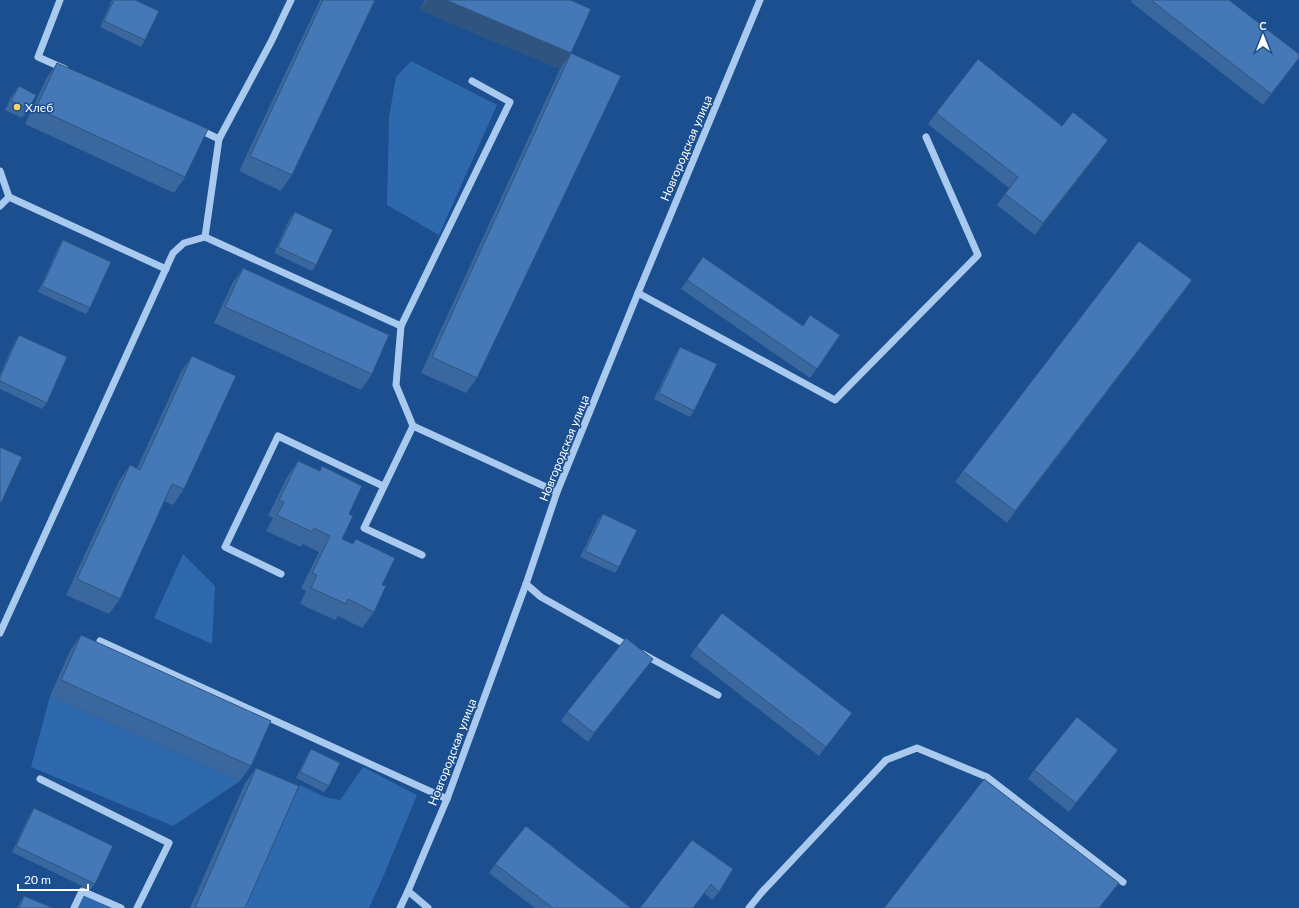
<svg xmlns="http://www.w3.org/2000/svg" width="1299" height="908" font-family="Lato,sans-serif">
<rect width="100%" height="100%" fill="#1b4f8f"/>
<!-- green -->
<g fill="#2e69ad">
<polygon points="411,61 497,105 439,235 387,205 389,117 396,77"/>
<polygon points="183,554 215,586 212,644 154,618"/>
<polygon points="50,696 240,781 173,826 31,767"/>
<polygon points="363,767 417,795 383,877 369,908 245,908 300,785 325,797 340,800"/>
<polygon points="82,892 117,908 75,908"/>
</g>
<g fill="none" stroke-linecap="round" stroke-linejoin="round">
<!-- minor -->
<g stroke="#a9c9ee" stroke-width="7">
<polyline points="60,0 38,57 65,69"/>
<polyline points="472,81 510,102 401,326 396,385 413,426 557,492"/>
<polyline points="198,129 219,139 205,237"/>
<polyline points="219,139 272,40 291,0"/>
<polyline points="0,171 9,197 166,269"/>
<polyline points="0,206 9,197"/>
<polyline points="638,293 835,400 978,255 926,137"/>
<polyline points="413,426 364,528 422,555"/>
<polyline points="281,574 225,547 278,436 383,486"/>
<polyline points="526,584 541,597 630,647"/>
<polyline points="0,633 173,253 184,243 205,237 401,326"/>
<polyline points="100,641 447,799"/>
<polyline points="643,654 718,695"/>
<polyline points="40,779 169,843 137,908"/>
<polyline points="408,891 428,908"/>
<polyline points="74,908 82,891 121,908"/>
<polyline points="400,908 408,891 447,799 526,584 557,492 638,293 760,0"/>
<polyline points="749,908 762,892 886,760 917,748 987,777 1123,882"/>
</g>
</g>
<!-- wall -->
<g fill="#3a679d">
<polygon points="112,0 135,0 145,40 141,47 100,27"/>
<polygon points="320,0 375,0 292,175 281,191 239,171"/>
<polygon points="425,0 570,0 571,53 477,378 466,393 421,373 560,69 420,10"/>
<polygon points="1132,0 1229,0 1293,67 1263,105 1131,2"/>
<polygon points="57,63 185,177 174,193 25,124 46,79"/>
<polygon points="19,86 29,109 22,118 5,110 12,95"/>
<polygon points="936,113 1062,126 1100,152 1035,235 997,205 1009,188 928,124"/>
<polygon points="295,212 316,265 312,271 274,253 290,218"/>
<polygon points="63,240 90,308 86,314 38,292 59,246"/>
<polygon points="703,257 803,326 840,335 810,378 681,289"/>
<polygon points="243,268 372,374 361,390 214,323 232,284"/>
<polygon points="1192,280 1184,292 1007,523 955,482 963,471"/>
<polygon points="19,335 47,403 42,409 0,389 0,374 15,341"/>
<polygon points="680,347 694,411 690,417 654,399 676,353"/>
<polygon points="192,356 184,489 173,505 164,501 120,599 109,614 66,595 119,481 130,465 137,468 181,372"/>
<polygon points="298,461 319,471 322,466 349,514 342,539 352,544 356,539 382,585 374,612 362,628 338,616 335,620 300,604 306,591 301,588 319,552 303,544 301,547 266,531 273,518 268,516 287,477"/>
<polygon points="603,514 619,567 615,573 580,557 598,520"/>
<polygon points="81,635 251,766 240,781 50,696 70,651"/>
<polygon points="696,647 852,713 819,756 690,656"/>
<polygon points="653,659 646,668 588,742 561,721 567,712"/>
<polygon points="311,749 329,786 324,792 296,778 307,755"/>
<polygon points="1118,750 1112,759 1069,812 1028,779 1034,770"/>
<polygon points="256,768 245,908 190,908 245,783"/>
<polygon points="34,808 95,884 90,890 12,852 30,814"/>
<polygon points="692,840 719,892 712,900 704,893"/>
<polygon points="495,864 631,908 535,908 489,873"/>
<polygon points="24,896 53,908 17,908 20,902"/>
</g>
<!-- shaded-wall -->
<g fill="#305480">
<polygon points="427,0 446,0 571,53 560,69 420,10"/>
<polygon points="1299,58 1293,67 1263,105 1271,94"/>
<polygon points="1108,140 1100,152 1035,235 1043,223"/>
<polygon points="1192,280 1184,292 1007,523 1015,511"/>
<polygon points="653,659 646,668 588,742 594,733"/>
<polygon points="852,713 846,722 819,756 826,747"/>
<polygon points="1118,750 1112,759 1069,812 1076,803"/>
<polygon points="1119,883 1100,908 1099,908"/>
</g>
<!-- building -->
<g fill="#4478b7" stroke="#305480">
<polygon points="114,0 135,0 159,11 145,40 104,21"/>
<polygon points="323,0 375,0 292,175 250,156"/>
<polygon points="446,0 570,0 591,9 571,53"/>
<polygon points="1151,0 1229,0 1299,54 1299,58 1271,94"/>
<polygon points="571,53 621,76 477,378 432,357"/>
<polygon points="978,59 1062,126 1073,112 1108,140 1043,223 1005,194 1018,177 936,113"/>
<polygon points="57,63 208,129 185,177 36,108"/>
<polygon points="19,86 36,95 29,109 11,101"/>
<polygon points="295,212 333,230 316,265 278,247"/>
<polygon points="63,240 111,262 90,308 42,286"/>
<polygon points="1139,241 1192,280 1015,511 963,471"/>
<polygon points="703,257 803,326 810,315 840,335 817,369 687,280"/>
<polygon points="243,268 389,335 372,374 225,307"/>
<polygon points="19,335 67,357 47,403 0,381 0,377"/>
<polygon points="680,347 717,364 694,411 659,393"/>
<polygon points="192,356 236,376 184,489 172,484 120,599 77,579 130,465 140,470"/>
<polygon points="0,447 22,457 1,503 0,502"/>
<polygon points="298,461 320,471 322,466 362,486 349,514 353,516 342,539 353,544 356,539 395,558 382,585 386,586 374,612 348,599 346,604 311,588 317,575 312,573 330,536 314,528 312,532 277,515 284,502 279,500"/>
<polygon points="603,514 637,530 619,567 585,551"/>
<polygon points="722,613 852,713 826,747 696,647"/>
<polygon points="81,635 271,721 251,766 61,680"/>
<polygon points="626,638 653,659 594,733 567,712"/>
<polygon points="1077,717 1118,750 1076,803 1034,770"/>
<polygon points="311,749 340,763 329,786 300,772"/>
<polygon points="256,768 299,786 245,908 195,908"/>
<polygon points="984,779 1119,883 1099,908 884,908"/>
<polygon points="34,808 113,846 95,884 16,846"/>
<polygon points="526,826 631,908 553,908 495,864"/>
<polygon points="692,840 733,869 719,892 711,884 693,908 640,908"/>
<polygon points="24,896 53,908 19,908"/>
</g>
<!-- markers -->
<circle fill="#ffd166" stroke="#1b4f8f" stroke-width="1.5" cx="17" cy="107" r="4"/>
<g text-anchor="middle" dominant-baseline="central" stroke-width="3" stroke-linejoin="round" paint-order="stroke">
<!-- poi labels -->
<g font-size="12" fill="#fff" stroke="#1b4f8f" text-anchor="start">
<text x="25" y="107">Хлеб</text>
</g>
<!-- street labels -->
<g font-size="12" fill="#fff" stroke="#1b4f8f">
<text transform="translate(686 148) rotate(-67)">Новгородская улица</text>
<text transform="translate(564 448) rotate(-68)">Новгородская улица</text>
<text transform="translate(452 752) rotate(-69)">Новгородская улица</text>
</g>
</g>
<!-- north arrow -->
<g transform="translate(1263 36)" stroke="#1b4f8f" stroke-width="3" paint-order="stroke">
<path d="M0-3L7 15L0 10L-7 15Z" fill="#ffffff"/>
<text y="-6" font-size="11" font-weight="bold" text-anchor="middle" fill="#ffffff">С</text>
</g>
<!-- scale -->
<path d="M18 884v6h70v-6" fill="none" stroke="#ffffff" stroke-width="2"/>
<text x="24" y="884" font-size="12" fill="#ffffff" stroke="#1b4f8f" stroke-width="3" paint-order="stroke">20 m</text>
</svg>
